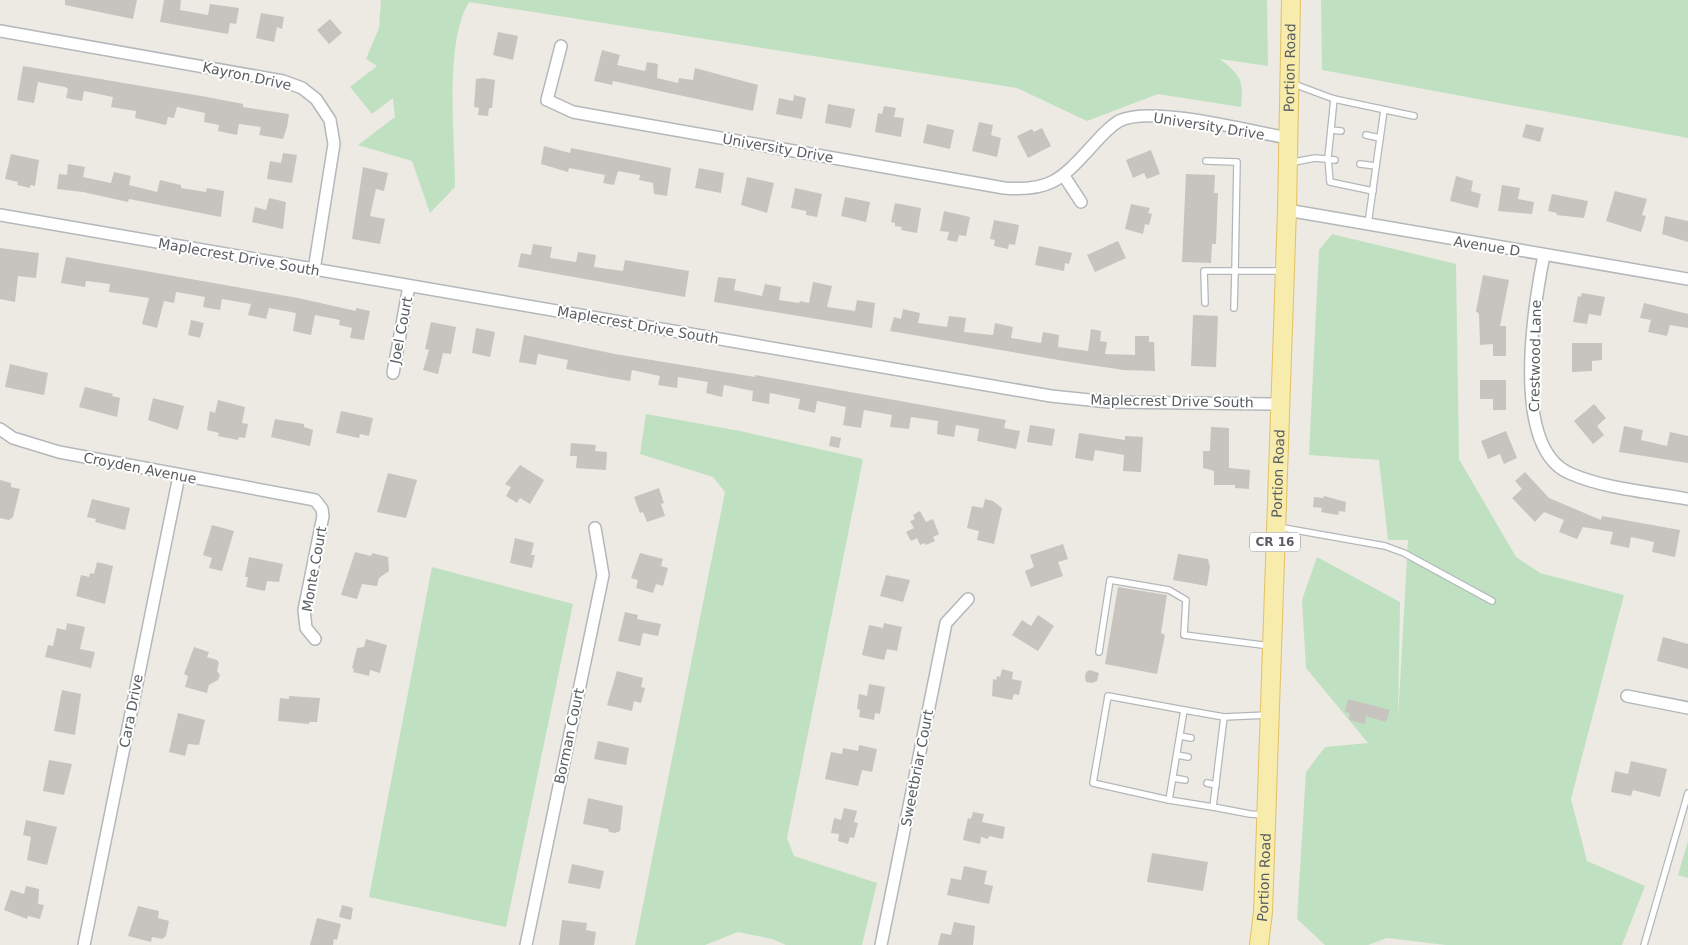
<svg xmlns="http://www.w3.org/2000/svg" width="1688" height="945" font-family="'DejaVu Sans',sans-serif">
<rect width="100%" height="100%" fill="#eceae2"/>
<!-- green -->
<g fill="#c0e1c1">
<path d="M381,0H1267L1268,66L1220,59C1241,76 1244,80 1241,107L1158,94L1087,121L1017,88L469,2C444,43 455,138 455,187L430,213L412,161L358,145L395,117L393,98L372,114L350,87L377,66L366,59L379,28Z"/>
<polygon points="1321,0 1688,0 1688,138 1322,70"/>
<polygon points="1332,234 1456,264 1459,459 1516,557 1540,573 1624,595 1571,799 1587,861 1645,886 1622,945 1446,945 1387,938 1368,945 1325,945 1297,919 1306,772 1325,747 1368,743 1306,668 1302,600 1317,557 1400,602 1398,718 1408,540 1388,540 1379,460 1309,455 1319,250"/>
<polygon points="646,414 740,431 863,459 787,838 794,856 877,883 862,945 786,945 772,939 738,932 705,945 635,945 725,492 713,477 640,454"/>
<polygon points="432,567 573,604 506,927 369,897"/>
<polygon points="1688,841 1688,878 1678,875"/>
</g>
<!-- building -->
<g fill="#c7c4bf">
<polygon points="65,0 137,0 133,19 65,5"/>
<polygon points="164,0 181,0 180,10 208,15 210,4 239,8 236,24 230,23 228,34 160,22"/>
<polygon points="261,13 284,17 282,29 277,27 274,42 256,38"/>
<polygon points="330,19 342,33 329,44 317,30"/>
<polygon points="498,32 518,36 513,60 493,55"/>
<polygon points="602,50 620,55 617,65 645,71 647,62 658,64 657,78 678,83 679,78 693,80 695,68 758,85 753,111 613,81 612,85 594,81"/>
<polygon points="23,66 207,97 243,104 243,107 289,114 287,127 283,139 259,135 261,127 239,124 237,135 218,131 219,125 204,122 205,113 177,107 174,118 168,117 166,125 135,118 136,111 111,107 113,97 84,91 82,101 66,98 68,89 65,87 38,82 34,103 17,100"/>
<polygon points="483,78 495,80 492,108 489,108 488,116 478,115 479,108 474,107 476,79"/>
<polygon points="794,95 806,98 802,119 776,114 779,98 793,101"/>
<polygon points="828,104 855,109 851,128 825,123"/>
<polygon points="884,106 896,108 894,117 904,118 901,137 875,132 878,113 882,114"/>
<polygon points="979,122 993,125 991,135 1001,138 997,157 972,151"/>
<polygon points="927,124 954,130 950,149 923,143"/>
<polygon points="1526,124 1544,128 1540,142 1522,137"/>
<polygon points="1042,128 1051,146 1028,158 1017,136 1032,129 1034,132"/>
<polygon points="544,146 570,153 571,148 671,168 667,196 654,194 653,183 639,180 640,175 618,171 614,185 603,183 605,175 569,168 568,172 541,164"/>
<polygon points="1151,150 1160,174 1147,179 1144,173 1133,178 1126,160"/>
<polygon points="283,153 297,155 292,183 267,179 270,161 281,163"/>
<polygon points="11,154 39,160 35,186 30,185 30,188 17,185 18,182 5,179"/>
<polygon points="68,164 85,167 83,177 111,183 114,172 131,176 129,185 157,192 160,180 181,185 181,188 206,192 207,188 224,191 221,217 129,199 128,202 83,192 57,189 59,174 67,175"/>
<polygon points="363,167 388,173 384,191 376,189 370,216 385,219 380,244 352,239"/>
<polygon points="699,168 724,173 721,193 695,188"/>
<polygon points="1186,174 1215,175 1214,193 1218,193 1216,244 1212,244 1211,263 1182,262"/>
<polygon points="1456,176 1473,181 1471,191 1481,194 1478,208 1450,201"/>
<polygon points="747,177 774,183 767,213 741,205"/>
<polygon points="1502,185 1520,188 1518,199 1534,202 1532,214 1498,211"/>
<polygon points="795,188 822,194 817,217 806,215 806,211 791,208"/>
<polygon points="1615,191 1647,199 1642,215 1646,216 1641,232 1606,221"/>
<polygon points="1552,194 1588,201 1584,218 1556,215 1557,213 1548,211"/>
<polygon points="845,197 870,202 866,222 841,216"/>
<polygon points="269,198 286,202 283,229 252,222 255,207 266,210"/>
<polygon points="895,203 921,208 917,233 901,230 902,227 895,226 895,223 891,222"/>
<polygon points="1131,204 1150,208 1148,213 1152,214 1149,225 1145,224 1143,234 1125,229"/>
<polygon points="944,211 970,217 966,236 959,235 957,242 947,240 949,232 940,231"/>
<polygon points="1665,216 1688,221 1688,242 1662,234"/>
<polygon points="994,220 1019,225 1015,245 1009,244 1008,249 994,246 995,240 990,239"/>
<polygon points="1118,241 1126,258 1095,272 1087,255"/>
<polygon points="533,244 552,247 550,258 576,262 578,252 596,255 594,267 623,271 625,260 689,271 685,297 518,267 521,253 531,255"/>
<polygon points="1039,246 1072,253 1069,264 1065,263 1064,271 1035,265"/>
<polygon points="0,248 39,253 36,278 18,276 15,302 0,299"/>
<polygon points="66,257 298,298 356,311 356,308 370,311 364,340 350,338 352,328 339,325 340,320 315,315 311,335 293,331 296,313 269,308 266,319 248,315 251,304 222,299 220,310 203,307 205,297 176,292 174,303 164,301 157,328 142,324 149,298 109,292 110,284 86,281 85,287 61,283"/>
<polygon points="1483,275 1509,280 1500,326 1506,326 1506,356 1493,356 1493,344 1480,345 1479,314 1476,311"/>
<polygon points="718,277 736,279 734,290 762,296 765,284 781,287 779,300 799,303 800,301 809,303 813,282 832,286 827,307 855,311 857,300 875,303 872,328 714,302"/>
<polygon points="1582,293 1605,297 1601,316 1589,314 1587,324 1573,322 1578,296 1581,297"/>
<polygon points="1644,303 1688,314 1688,328 1670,325 1667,336 1648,332 1651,320 1640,318"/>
<polygon points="903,309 920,313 918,323 947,327 949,316 966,318 964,332 993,335 995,323 1013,327 1011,338 1041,343 1043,332 1059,335 1058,347 1088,351 1091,329 1101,331 1100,341 1107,342 1105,354 1135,355 1135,336 1149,336 1149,342 1154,342 1155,371 1124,370 1076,363 890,331 894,317 901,319"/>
<polygon points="1193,315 1218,316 1216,367 1191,366"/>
<polygon points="191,320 204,323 200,338 188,335"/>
<polygon points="431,322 456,327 451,354 443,353 438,374 423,370 429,350 425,349"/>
<polygon points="476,328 495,332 490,357 472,353"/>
<polygon points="524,335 615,354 755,377 755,375 1006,420 1004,428 1020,431 1016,449 977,441 979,429 956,425 954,437 937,434 938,421 911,417 909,429 890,427 892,415 864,410 861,428 843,425 846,407 817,401 815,413 798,409 800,399 770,393 769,404 752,401 753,391 724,385 722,397 706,393 708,382 678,377 677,388 658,385 660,376 632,370 630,381 612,378 566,369 568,360 538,354 536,365 519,362"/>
<polygon points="1572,343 1602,343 1602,360 1592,361 1592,371 1572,372"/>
<polygon points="10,364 48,373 44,395 5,387"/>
<polygon points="1480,380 1506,380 1506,410 1493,410 1493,399 1480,399"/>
<polygon points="85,387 113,394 112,396 120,398 117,417 79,407"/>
<polygon points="153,398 184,406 178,430 148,420"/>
<polygon points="218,400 245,407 242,423 248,424 245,438 239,437 238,440 218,436 219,433 207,430 210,411 215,413"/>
<polygon points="1594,404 1606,418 1597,426 1604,435 1593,444 1574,421"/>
<polygon points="341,411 373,418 369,436 360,434 359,438 336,433"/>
<polygon points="275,419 304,424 304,427 313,430 310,446 271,437"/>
<polygon points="1030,425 1055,429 1052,446 1027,442"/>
<polygon points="1624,426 1643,430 1641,440 1667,446 1670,432 1688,436 1688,463 1619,452"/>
<polygon points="1211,427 1229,428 1229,468 1250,470 1249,489 1235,488 1235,485 1214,485 1214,471 1203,468 1203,451 1210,451 1210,449"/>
<polygon points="1506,431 1517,458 1504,464 1500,454 1488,459 1481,441"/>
<polygon points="1079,433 1125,440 1125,436 1143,437 1141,472 1123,471 1124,455 1095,450 1093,461 1075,458"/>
<polygon points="831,436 841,438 839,448 829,446"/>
<polygon points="571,443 596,445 595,451 607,452 606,470 576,468 577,456 570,456"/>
<polygon points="520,465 544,480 530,504 520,498 517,503 506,496 511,487 505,484"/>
<polygon points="1525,472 1549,498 1601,520 1602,516 1680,530 1675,557 1652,552 1654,542 1631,537 1629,548 1610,544 1613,532 1583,527 1577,539 1559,532 1564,520 1544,512 1535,522 1512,498 1522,489 1515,481"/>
<polygon points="388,473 417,480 406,518 377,512"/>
<polygon points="0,480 11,483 11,487 20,489 13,517 9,520 0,518"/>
<polygon points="659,488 664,503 661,504 665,516 647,522 643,512 640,513 634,497"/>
<polygon points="1324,496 1346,502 1345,512 1339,511 1338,515 1321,512 1322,508 1313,507 1314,497 1323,498"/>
<polygon points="92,499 130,508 125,530 95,522 96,519 87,517"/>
<polygon points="985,499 993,501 1002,508 994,544 977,540 979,531 967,528 972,506 983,508"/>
<polygon points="920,511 926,522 933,519 939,534 933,537 935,541 926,545 924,543 920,545 917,538 911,541 906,532 914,528 910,521 915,519 913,515"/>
<polygon points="212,525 234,531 222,571 209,568 212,558 203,555"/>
<polygon points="515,538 534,543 531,555 535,555 532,568 510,563"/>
<polygon points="1063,544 1068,559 1058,562 1063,576 1031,587 1025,571 1034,567 1030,555"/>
<polygon points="355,552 371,556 372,553 388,557 389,571 379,578 377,586 362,584 357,599 341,595"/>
<polygon points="640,553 663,559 661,566 668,568 663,586 656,584 653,593 636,588 638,580 631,578"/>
<polygon points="1178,554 1208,559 1210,567 1207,586 1173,580"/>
<polygon points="249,557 283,564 279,582 267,581 265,591 246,587 248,577 245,577"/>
<polygon points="97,562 113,566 105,604 76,596 81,575 89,577 90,573 94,574"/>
<polygon points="886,575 910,580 903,602 880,596"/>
<polygon points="1118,587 1167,595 1161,633 1165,635 1157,674 1105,664"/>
<polygon points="625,612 638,615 637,619 661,624 658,636 643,633 640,646 618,641"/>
<polygon points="1038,615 1054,626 1038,651 1012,635 1022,620 1031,626"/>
<polygon points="67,623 85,627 80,649 95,652 91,668 45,657 48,645 53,646 57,628 66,630"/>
<polygon points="884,623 902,627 897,651 887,649 884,660 862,655 869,625 883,628"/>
<polygon points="1663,637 1688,644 1688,669 1657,661"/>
<polygon points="366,639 387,645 380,673 370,670 369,676 353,672 354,669 352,668 357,648 364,647"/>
<polygon points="194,647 209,652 207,657 217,660 219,663 217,671 220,675 218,680 209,685 207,693 185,687 188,676 184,674"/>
<polygon points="1002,669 1013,672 1012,679 1022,681 1019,695 1014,694 1012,700 992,696 993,679 996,680 997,676 1000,677"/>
<polygon points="1090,670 1099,673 1097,681 1092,683 1086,682 1085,677 1086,672"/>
<polygon points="617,671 643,678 641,687 645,688 641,703 634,701 632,711 607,705"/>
<polygon points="869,684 885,687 880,714 875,713 874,720 859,717 860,710 857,709 859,694 867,696"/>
<polygon points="62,690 81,694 75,735 54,731"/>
<polygon points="289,696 320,698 317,722 309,722 309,724 278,721 280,698 289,699"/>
<polygon points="1348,699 1390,710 1386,722 1366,716 1365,724 1349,720 1350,713 1345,712"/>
<polygon points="178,713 205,720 199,745 188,744 185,756 169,752"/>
<polygon points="598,741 629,748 626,765 594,759"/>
<polygon points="859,745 877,749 872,772 862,770 858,786 825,779 831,752 842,754 843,748 858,751"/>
<polygon points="49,760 72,764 64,795 43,791"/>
<polygon points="1631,761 1667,769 1660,797 1633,790 1631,796 1611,792 1615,771 1628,774"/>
<polygon points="588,798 623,806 620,831 615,833 609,832 608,829 583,824"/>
<polygon points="844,808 857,811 854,822 858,823 854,838 850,837 848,844 838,841 839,834 831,833 834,818 841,820"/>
<polygon points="973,812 984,814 982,822 1005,827 1003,839 989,836 988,839 981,837 980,844 963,840 968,818 971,819"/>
<polygon points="26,820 57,827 47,865 27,860 31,837 23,835"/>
<polygon points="1152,853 1208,862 1203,891 1147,882"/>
<polygon points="572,864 604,871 600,889 568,883"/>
<polygon points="964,866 987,871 984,884 993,886 989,904 947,895 951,878 961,880"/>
<polygon points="26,886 39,889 38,904 44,905 40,919 28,916 27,919 4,910 11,890 24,894"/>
<polygon points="342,905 353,908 351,920 339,917"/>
<polygon points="138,906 159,911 158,918 169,921 166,936 162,939 152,937 151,942 128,936"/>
<polygon points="317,918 341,924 337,940 334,939 333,945 310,945"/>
<polygon points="562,920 587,923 586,930 596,932 594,945 559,945"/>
<polygon points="954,922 975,926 973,945 938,945 941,933 951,935"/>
</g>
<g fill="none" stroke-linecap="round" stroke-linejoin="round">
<!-- lane casing -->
<g stroke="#b4b7bb" stroke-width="8">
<g id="lane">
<polyline points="1291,83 1334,99 1414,116"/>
<polyline points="1334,99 1328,158 1330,182 1373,191"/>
<polyline points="1331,130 1341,131"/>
<polyline points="1366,135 1380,138"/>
<polyline points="1206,161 1237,162 1235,271 1283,271"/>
<polyline points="1289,163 1315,158 1335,160"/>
<polyline points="1360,164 1376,166"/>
<polyline points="1368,224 1384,110"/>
<polyline points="1205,303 1204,271 1235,271 1234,308"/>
<polyline points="1278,527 1385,546 1404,553 1492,601"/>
<polyline points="1099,652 1110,580 1169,590 1186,600 1184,635 1270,646"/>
<polyline points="1180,736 1191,738"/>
<polyline points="1177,755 1188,757"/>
<polyline points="1173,778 1185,780"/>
<polyline points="1207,783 1216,785"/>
<polyline points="1169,800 1093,783 1108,696 1184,710"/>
<polyline points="1213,807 1169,800 1184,710 1224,717"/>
<polyline points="1264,815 1250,814 1213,807 1224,717 1268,715"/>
<polyline points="1644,945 1688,793"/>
</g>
</g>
<!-- street casing -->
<g stroke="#b4b7bb" stroke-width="14">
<g id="street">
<polyline points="0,31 283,81 302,88 316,99 330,120 334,144 314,270"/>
<path d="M561,46L547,100L573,112L1004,188C1053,192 1063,177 1094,144C1101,136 1109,127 1119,121C1151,105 1250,131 1287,138"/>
<polyline points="1064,176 1081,202"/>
<polyline points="1287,210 1688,279"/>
<polyline points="0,215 1051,396 1109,402 1280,404"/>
<path d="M1544,255C1534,305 1510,446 1569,473C1605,489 1649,492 1688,499"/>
<polyline points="393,373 409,286"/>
<polyline points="0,429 13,438 59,452 315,500 322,509 323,516 304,610 306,628 315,639"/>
<polyline points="1627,696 1688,708"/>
<polyline points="84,945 179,476"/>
<polyline points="526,945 603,575 595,528"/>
<polyline points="881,945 946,623 968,599"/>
</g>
</g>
<!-- primary casing -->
<g stroke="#e3c164" stroke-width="20">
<g id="primary">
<path id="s1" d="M1259,945L1263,912L1287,210L1291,0"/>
</g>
</g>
<!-- lane -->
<use href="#lane" stroke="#fff" stroke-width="5.5"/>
<!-- street -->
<use href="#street" stroke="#fff" stroke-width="11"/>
<!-- primary -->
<use href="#primary" stroke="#f7ecac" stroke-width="18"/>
</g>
<g text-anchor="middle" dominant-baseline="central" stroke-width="4" stroke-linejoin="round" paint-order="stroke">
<!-- shield labels -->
<rect fill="#fff" stroke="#8c8e90" stroke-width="1" x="1250" y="532.5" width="50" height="19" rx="4"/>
<g font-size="12" font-weight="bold" fill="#5a5d61">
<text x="1275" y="542">CR 16</text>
</g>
<!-- street labels -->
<g font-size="14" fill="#5a5d61" stroke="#fff">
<text stroke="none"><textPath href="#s1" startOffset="878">Portion Road</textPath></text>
<text transform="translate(247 76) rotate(12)">Kayron Drive</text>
<text transform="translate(1209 126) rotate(9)">University Drive</text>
<text transform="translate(778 148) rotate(10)">University Drive</text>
<text transform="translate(1487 246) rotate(9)">Avenue D</text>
<text transform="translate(239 257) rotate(10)">Maplecrest Drive South</text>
<text transform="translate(638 325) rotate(10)">Maplecrest Drive South</text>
<text transform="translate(401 330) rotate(-79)">Joel Court</text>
<text transform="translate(1535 356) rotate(-89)">Crestwood Lane</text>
<text transform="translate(1172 401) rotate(1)">Maplecrest Drive South</text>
<text transform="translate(140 468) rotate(11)">Croyden Avenue</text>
<text stroke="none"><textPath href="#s1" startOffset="472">Portion Road</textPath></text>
<text transform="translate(314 569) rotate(-80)">Monte Court</text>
<text transform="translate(131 711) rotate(-79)">Cara Drive</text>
<text transform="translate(569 736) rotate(-78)">Borman Court</text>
<text transform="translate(917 768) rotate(-79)">Sweetbriar Court</text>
<text stroke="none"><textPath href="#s1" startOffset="68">Portion Road</textPath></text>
</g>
</g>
</svg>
